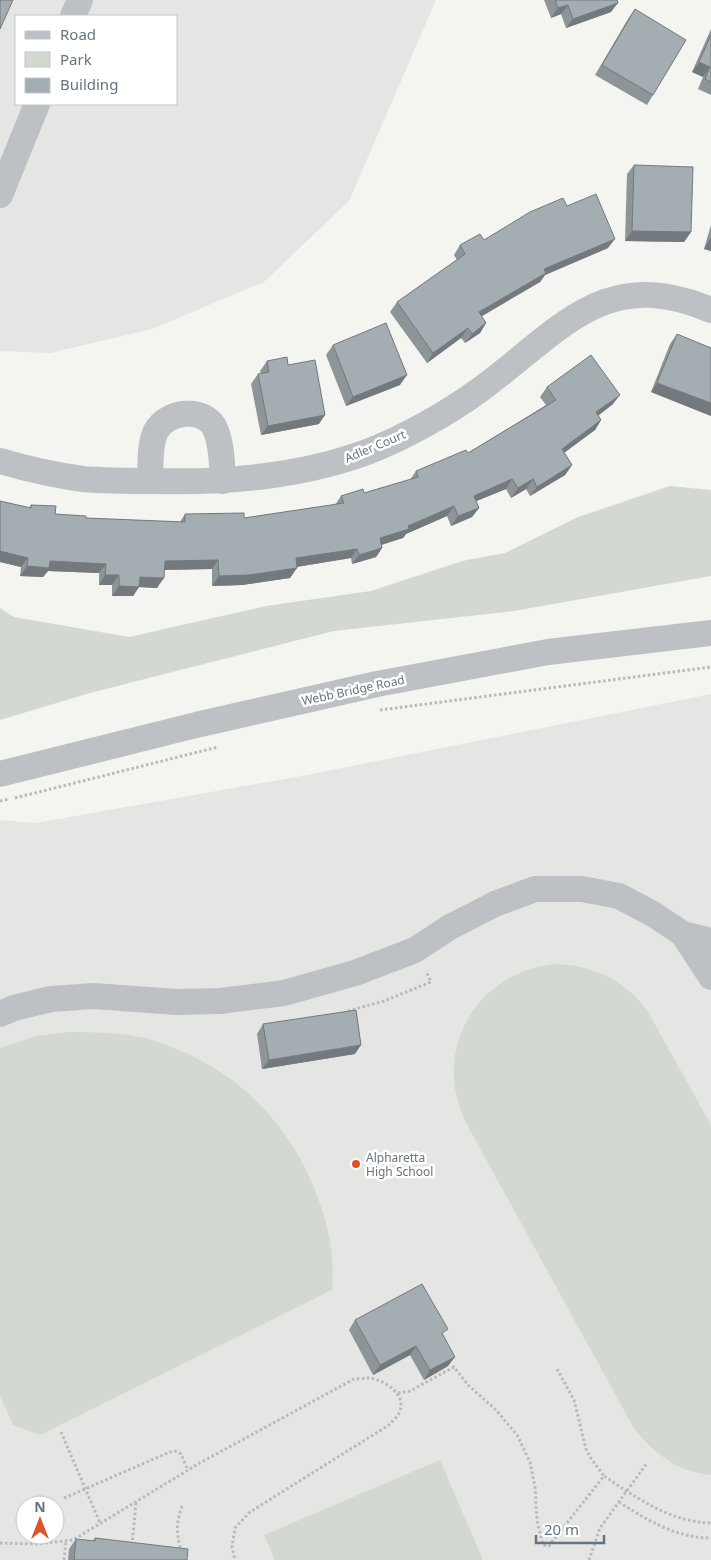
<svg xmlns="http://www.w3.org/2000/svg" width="711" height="1560" font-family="'Noto Sans',sans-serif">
<rect width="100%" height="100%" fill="#f4f4f0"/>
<!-- built -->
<g fill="#e5e6e4" fill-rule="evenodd">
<path d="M0,0H436L349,201L264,282L152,329L50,353L0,351ZM16,16H176V104H16Z"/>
<path d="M711,694V1560H0V820L36,823L307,775ZM25,1505H55V1535H25Z"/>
</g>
<!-- green -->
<g fill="#d3d9d0">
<polygon points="670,486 711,490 711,576 514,611 334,631 90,693 0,720 0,608 14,617 129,637 266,606 371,591 462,561 505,553 578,517"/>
<path d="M559,964C597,967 623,980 647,1010L711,1125V1475C677,1472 651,1452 632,1425L465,1121C458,1103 452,1084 454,1064C459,1008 503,967 559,964Z"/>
<path d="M69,1032C96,1032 125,1032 152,1040C232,1065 289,1119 318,1198C329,1227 335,1259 332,1290L40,1435L13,1425L0,1396V1048L37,1036Z"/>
<polygon points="440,1460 483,1560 275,1560 264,1535"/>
</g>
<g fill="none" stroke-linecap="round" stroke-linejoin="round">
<!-- path -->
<g stroke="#b7babc" stroke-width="3" stroke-dasharray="2.5 2.5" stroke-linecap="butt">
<polyline points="380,710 711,667"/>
<polyline points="15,798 218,747"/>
<polyline points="0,801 9,799"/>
<polyline points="348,1011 384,1001 431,982 426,971"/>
<polyline points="557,1369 574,1400 586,1449 590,1457 604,1476"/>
<path d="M398,1393L410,1391L454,1367L468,1385L496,1410L517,1435L530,1462L535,1487L537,1521L543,1545L549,1546L551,1543L604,1476C637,1498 670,1522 711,1523"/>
<polyline points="61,1432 100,1523"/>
<polyline points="64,1498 170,1452 175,1451 181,1454 188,1470"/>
<path d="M619,1502C647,1520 676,1538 711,1538"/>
<path d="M182,1506C174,1530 178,1536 183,1560"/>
<path d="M0,1543L35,1544L73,1540L198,1464L354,1379C359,1379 365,1378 370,1378C383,1380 401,1391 401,1405C402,1413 394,1419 389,1425L250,1512L235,1528L232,1547L235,1560"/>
<polyline points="132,1545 136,1503"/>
<polyline points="64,1560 66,1541"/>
<polyline points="589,1560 600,1528 647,1463"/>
</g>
<!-- minor -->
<g stroke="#bdc1c4" stroke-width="26">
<polyline points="73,16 80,0"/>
<polyline points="0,195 37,104"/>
<path d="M0,461C27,469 54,475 83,479C107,481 132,481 156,481C228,483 299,477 367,452C404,438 450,412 481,389C560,331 605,264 711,310"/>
<path d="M150,481C151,466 149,444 156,431C167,410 207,406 216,431C222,446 222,465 223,481"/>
<polyline points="0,774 196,725 377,684 548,652 711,633"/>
<polyline points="683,934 711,977"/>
<polyline points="0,1014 14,1008 51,999 94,996 176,1002 220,1001 284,993 355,973 415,950 450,927 495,904 535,889 582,889 619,896 653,914 683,934 711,941"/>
</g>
</g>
<!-- wall -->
<g fill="#8d9599">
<polygon points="544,0 617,0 611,12 566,28 561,14 551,18"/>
<polygon points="635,9 653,95 647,105 595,75 628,19"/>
<polygon points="711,29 711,95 698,89 703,77 692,72"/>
<polygon points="634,165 691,232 684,242 625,241 627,174"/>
<polygon points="567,206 608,248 545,275 540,282 481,316 486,323 480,333 465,343 461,338 427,363 390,312 397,302 457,260 454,255 460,245 484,240"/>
<polygon points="711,225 711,251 704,249"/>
<polygon points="677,334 711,348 711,416 651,392 670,344"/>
<polygon points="333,345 400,385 346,406 326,355"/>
<polygon points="267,361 319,424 261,435 251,384 258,374 261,374 260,371"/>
<polygon points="547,387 613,404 598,416 601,420 595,430 564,452 572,465 565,475 530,496 526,489 511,498 506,489 476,501 479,508 472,517 451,526 447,516 406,534 403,538 382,545 382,548 376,557 352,564 351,558 297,567 290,578 242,585 212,586 212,569 164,570 157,588 139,587 133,596 112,596 112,585 99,585 99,573 48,571 43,577 20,576 21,567 0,562 0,501 29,508 31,505 55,514 86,518 180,522 185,514 244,518 335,505 341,496 364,493 410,480 416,471 468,453 546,405 540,397"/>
<polygon points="263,1024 355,1054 262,1069 257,1034"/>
<polygon points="355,1320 443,1336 448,1366 424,1380 410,1355 373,1375 349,1330"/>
<polygon points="95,1538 187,1560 68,1560 69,1549 76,1539 93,1541"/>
</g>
<!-- shaded-wall -->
<g fill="#73797d">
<polygon points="618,3 611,12 566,28 573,19"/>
<polygon points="568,5 561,14 551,18 558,8"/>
<polygon points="699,62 710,67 703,77 692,72"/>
<polygon points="632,231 691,232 684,242 625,241"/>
<polygon points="615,239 608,248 545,275 540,282 472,322 479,312 544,269"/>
<polygon points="710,239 711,239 711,251 704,249"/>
<polygon points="486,323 480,333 465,343 472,334"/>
<polygon points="468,328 461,338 427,363 433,353"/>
<polygon points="407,375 400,385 346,406 353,397"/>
<polygon points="657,383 711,403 711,416 651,392"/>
<polygon points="620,395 613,404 589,422 596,412"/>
<polygon points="325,415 319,424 261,435 268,426"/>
<polygon points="601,420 595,430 556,459 562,449"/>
<polygon points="572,465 565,475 530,496 537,487"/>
<polygon points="512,479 506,489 467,505 474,496"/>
<polygon points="533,479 526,489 511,498 518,488"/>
<polygon points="454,506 447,516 406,534 403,538 373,547 380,538"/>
<polygon points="479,508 472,517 451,526 458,516"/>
<polygon points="382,548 376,557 352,564 359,555"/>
<polygon points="357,549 351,558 289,568 296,558"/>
<polygon points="0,551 28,558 21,567 0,562"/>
<polygon points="218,560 212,569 158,570 165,561"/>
<polygon points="50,561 106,564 99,573 48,571 43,577 20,576 27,566"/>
<polygon points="297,568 290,578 242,585 212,586 219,576"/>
<polygon points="105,575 119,575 112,585 99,585"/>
<polygon points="140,577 164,578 157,588 139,587 133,596 112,596 119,586"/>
<polygon points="361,1045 355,1054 262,1069 269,1060"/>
<polygon points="416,1346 410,1355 373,1375 380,1365"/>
<polygon points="455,1357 448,1366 424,1380 430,1370"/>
</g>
<!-- building -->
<g fill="#a4adb2" stroke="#73797d">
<polygon points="0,0 13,0 0,29"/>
<polygon points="555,0 617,0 618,3 573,19 568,5 558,8"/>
<polygon points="635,9 686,40 653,95 602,65"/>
<polygon points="711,35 711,82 705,79 710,67 699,62"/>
<polygon points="634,165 693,167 691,232 632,231"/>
<polygon points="596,194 615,239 544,269 546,273 479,312 486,323 472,334 468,328 433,353 397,302 465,254 460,245 480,234 484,240 530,212 563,198 567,206"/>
<polygon points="386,323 407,375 353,397 333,345"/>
<polygon points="677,334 711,348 711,403 657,383"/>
<polygon points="591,355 620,395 596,412 601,420 562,449 572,465 537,487 533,479 518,488 512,479 474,496 479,508 458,516 454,506 408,526 409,529 380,538 382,548 359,555 357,549 296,558 297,568 249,575 219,576 218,560 165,561 164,578 140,577 139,587 119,586 119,575 105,575 106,564 50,561 49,568 27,566 28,558 0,551 0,501 31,508 31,505 56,506 55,514 86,516 86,518 185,522 185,514 244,513 244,518 344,503 341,496 363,489 364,493 418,477 416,471 466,450 468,453 556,400 547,387"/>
<polygon points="287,357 288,365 315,360 325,415 268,426 258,374 269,372 267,361"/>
<polygon points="356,1010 361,1045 269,1060 263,1024"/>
<polygon points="422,1284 448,1329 442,1333 455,1357 430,1370 416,1346 380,1365 355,1320"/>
<polygon points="95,1538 188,1549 187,1560 74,1560 76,1539 95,1541"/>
</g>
<!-- markers -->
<circle fill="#de5227" stroke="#fff" stroke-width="2" cx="356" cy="1164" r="5"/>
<g text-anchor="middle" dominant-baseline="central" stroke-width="5" stroke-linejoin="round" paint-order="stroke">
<!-- street labels -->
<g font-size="12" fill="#647481" stroke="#fff">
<text transform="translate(375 446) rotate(-23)">Adler Court</text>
<text transform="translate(353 690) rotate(-12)">Webb Bridge Road</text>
</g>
<!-- poi labels -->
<g font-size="12" fill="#647481" stroke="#fff" text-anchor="start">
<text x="366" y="1157">Alpharetta<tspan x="366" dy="14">High School</tspan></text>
</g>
</g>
<!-- legend -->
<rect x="15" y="15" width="162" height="90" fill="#ffffff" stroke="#c1c7cd"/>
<rect x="25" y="31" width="25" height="8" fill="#bdc1c4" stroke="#c1c7cd"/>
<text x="60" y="40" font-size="15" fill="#647481">Road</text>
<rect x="25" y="52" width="25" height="15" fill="#d3d9d0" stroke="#c1c7cd"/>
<text x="60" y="65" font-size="15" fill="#647481">Park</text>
<rect x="25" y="78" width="25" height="15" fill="#a4adb2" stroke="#c1c7cd"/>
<text x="60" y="90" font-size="15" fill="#647481">Building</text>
<!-- north arrow -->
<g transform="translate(40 1520)"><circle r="24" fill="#ffffff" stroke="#c1c7cd"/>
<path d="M0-4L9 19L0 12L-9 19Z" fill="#de5227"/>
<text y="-8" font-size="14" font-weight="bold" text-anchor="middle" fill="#647481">N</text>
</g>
<!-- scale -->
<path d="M536 1535v8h68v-8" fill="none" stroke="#647481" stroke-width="2.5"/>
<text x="544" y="1535" font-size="15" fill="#647481" stroke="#ffffff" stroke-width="4" paint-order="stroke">20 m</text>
</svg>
